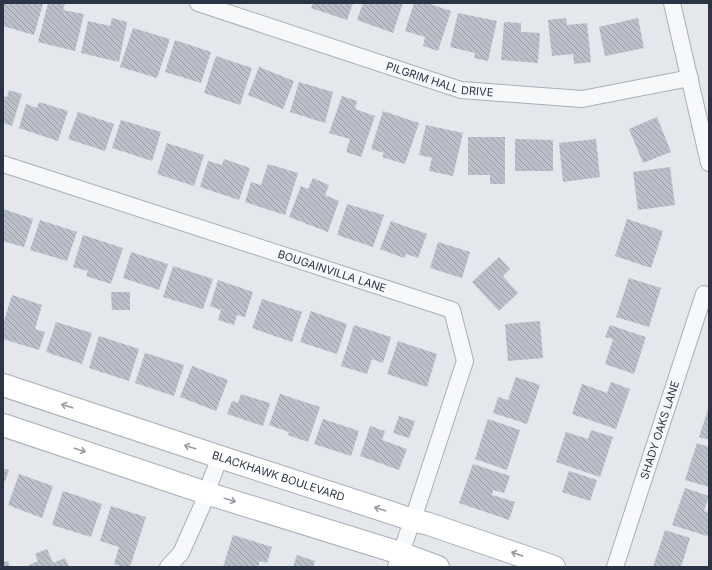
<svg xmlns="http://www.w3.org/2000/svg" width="712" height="570" font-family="Inter,sans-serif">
<defs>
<pattern id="building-back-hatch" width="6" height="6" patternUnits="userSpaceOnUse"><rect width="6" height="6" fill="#bbc0ca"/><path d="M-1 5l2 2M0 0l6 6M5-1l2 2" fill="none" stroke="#989da6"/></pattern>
</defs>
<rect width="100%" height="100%" fill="#e4e7ec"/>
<!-- building -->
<g fill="url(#building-back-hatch)">
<polygon points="3,3 39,3 43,4 34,35 3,26"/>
<polygon points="48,3 65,3 63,10 84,14 75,51 38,42"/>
<polygon points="313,3 353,3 347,20 311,8"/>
<polygon points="363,3 403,3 393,33 357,20"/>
<polygon points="414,3 427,3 451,11 438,51 423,46 425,37 405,31"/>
<polygon points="458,13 497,21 488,61 474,58 475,53 450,47"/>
<polygon points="112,18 127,22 119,62 81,53 88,21 110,26"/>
<polygon points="566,18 567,25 587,23 591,62 574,64 573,54 552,56 548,20"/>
<polygon points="638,18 644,48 605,56 599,27"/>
<polygon points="504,22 521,23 521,32 540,33 538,63 501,60"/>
<polygon points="133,28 170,39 157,78 120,67"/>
<polygon points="175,40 211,52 201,83 165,72"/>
<polygon points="216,56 252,68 240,105 204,93"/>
<polygon points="259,67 294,81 283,109 248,95"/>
<polygon points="299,82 333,92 325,123 290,112"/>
<polygon points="9,90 22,94 12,126 3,123 3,96 7,97"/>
<polygon points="342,96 357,101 355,109 375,116 361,157 346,152 350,139 329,133"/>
<polygon points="39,102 68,111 58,141 19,128 26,104 37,108"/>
<polygon points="383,111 419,123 405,164 382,157 384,153 371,149"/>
<polygon points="78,112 114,124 105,151 68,139"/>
<polygon points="657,117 671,152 643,163 629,129"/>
<polygon points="121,120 161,132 152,161 112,148"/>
<polygon points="426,125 463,133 453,176 429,171 432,158 419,155"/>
<polygon points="468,137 505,137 505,184 490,184 490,175 468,175"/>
<polygon points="515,139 553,140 553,171 515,171"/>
<polygon points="596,139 600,177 563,182 559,143"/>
<polygon points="167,143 204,155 194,186 157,174"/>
<polygon points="224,159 250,168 239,200 200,187 208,161 222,165"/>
<polygon points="268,164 298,173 285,215 245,202 251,182 261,185"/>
<polygon points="670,167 675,205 638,210 633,172"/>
<polygon points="313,178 329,185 325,195 339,201 328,232 289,217 301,186 308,189"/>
<polygon points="347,204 384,215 373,247 337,235"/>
<polygon points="3,209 33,219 24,247 3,241"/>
<polygon points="627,219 663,231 651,268 615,256"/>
<polygon points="40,220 77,232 67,261 30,250"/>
<polygon points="391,221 427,234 418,258 406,254 404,258 380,249"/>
<polygon points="83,235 123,248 111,284 86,276 88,271 73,267"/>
<polygon points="438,242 470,252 462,278 430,268"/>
<polygon points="131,252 168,264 159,290 123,278"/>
<polygon points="499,257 510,269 503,276 518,293 499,311 472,282"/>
<polygon points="173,266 213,279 203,309 163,297"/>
<polygon points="629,278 661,288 649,327 616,317"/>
<polygon points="218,280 253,292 245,317 237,315 234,325 218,320 221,310 210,306"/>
<polygon points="111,292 130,292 130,310 112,310"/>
<polygon points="12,295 42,305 35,329 45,332 39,350 3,339 3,324"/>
<polygon points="262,299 302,312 292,342 252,328"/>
<polygon points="311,311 347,324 337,354 300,342"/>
<polygon points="540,321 543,358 508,361 505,324"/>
<polygon points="56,322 92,333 82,364 46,352"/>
<polygon points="354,325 391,337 383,363 372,359 367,374 341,366"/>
<polygon points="610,325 646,337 634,374 605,364 613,339 605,337"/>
<polygon points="99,336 139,349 129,381 89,368"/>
<polygon points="398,341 437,354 427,387 387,374"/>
<polygon points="145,353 184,365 174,396 135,383"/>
<polygon points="192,366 228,380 216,411 180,397"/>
<polygon points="516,377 540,385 527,424 493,413 498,397 508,400"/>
<polygon points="611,382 630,389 616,429 572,414 582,384 607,393"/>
<polygon points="241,394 270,403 263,426 227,414 232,401 238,403"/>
<polygon points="280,394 320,407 308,442 288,435 289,432 269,425"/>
<polygon points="709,407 709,440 699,437"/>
<polygon points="399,416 415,421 409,438 393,433"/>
<polygon points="323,419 359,431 351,456 314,444"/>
<polygon points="488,419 520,430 507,470 475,459"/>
<polygon points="370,426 385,431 382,440 407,449 399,470 360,456"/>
<polygon points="591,430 613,437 600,477 556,462 566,432 588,439"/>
<polygon points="697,443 709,447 709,487 685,480"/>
<polygon points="473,464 510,476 504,493 493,490 492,495 515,502 509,520 459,503"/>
<polygon points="3,468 9,470 3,487"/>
<polygon points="569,471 597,480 590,501 562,492"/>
<polygon points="19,474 53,486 42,518 8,505"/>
<polygon points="685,488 709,496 704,511 709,512 709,531 707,536 672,525"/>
<polygon points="63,491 102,504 91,537 52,525"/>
<polygon points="111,506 146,517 130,567 123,567 114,564 119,547 100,541"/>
<polygon points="665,530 690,538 681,567 653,567"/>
<polygon points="233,535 272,547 267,563 260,561 258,567 223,567"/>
<polygon points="47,549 53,563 65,558 69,567 25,567 38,561 35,554"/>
<polygon points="297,555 315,561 313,567 293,567"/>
<polygon points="8,561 10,567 3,567 3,562"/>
</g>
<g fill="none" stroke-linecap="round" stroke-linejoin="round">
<!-- minor casing -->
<g stroke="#a9aeb7" stroke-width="18">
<g id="minor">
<path id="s1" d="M198,3L461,90L582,99L690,78"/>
<polyline points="672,3 709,163"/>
<path id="s2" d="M3,164L452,310L465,361L417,507L396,567"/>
<polyline points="168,567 181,553 202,506 206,493 220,457"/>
<path id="s3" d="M615,567L704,294"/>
</g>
</g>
<!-- secondary casing -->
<g stroke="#a9aeb7" stroke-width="24">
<g id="secondary">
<path id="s4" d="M3,385L220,457L395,514L412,520L429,524L554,567"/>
<polyline points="3,425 206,493 400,553 438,567"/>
</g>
</g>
<!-- minor -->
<use href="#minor" stroke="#f7f8fa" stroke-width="16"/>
<!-- secondary -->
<use href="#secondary" stroke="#fff" stroke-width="22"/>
</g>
<!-- one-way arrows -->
<defs><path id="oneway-shaft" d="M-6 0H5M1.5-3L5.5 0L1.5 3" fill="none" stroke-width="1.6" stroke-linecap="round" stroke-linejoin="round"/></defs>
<g stroke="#959aa2">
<use href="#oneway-shaft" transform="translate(67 406) rotate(-162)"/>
<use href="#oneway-shaft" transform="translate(190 447) rotate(-162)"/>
<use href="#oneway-shaft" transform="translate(80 450) rotate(18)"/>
<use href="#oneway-shaft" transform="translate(230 500) rotate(18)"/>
<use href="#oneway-shaft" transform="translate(380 509) rotate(-162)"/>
<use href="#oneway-shaft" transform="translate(517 554) rotate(-161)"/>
</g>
<g text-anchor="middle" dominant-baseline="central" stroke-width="3" stroke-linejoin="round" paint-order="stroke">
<!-- street labels -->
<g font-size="11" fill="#2b3445" stroke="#f4f6f9">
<text stroke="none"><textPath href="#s1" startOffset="254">PILGRIM HALL DRIVE</textPath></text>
<text stroke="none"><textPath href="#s2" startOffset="346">BOUGAINVILLA LANE</textPath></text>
<text stroke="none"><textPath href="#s3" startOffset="144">SHADY OAKS LANE</textPath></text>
<text stroke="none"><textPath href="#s4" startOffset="290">BLACKHAWK BOULEVARD</textPath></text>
</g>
</g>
<!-- border -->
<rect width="712" height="570" fill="none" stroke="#2b3445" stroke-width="8"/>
</svg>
